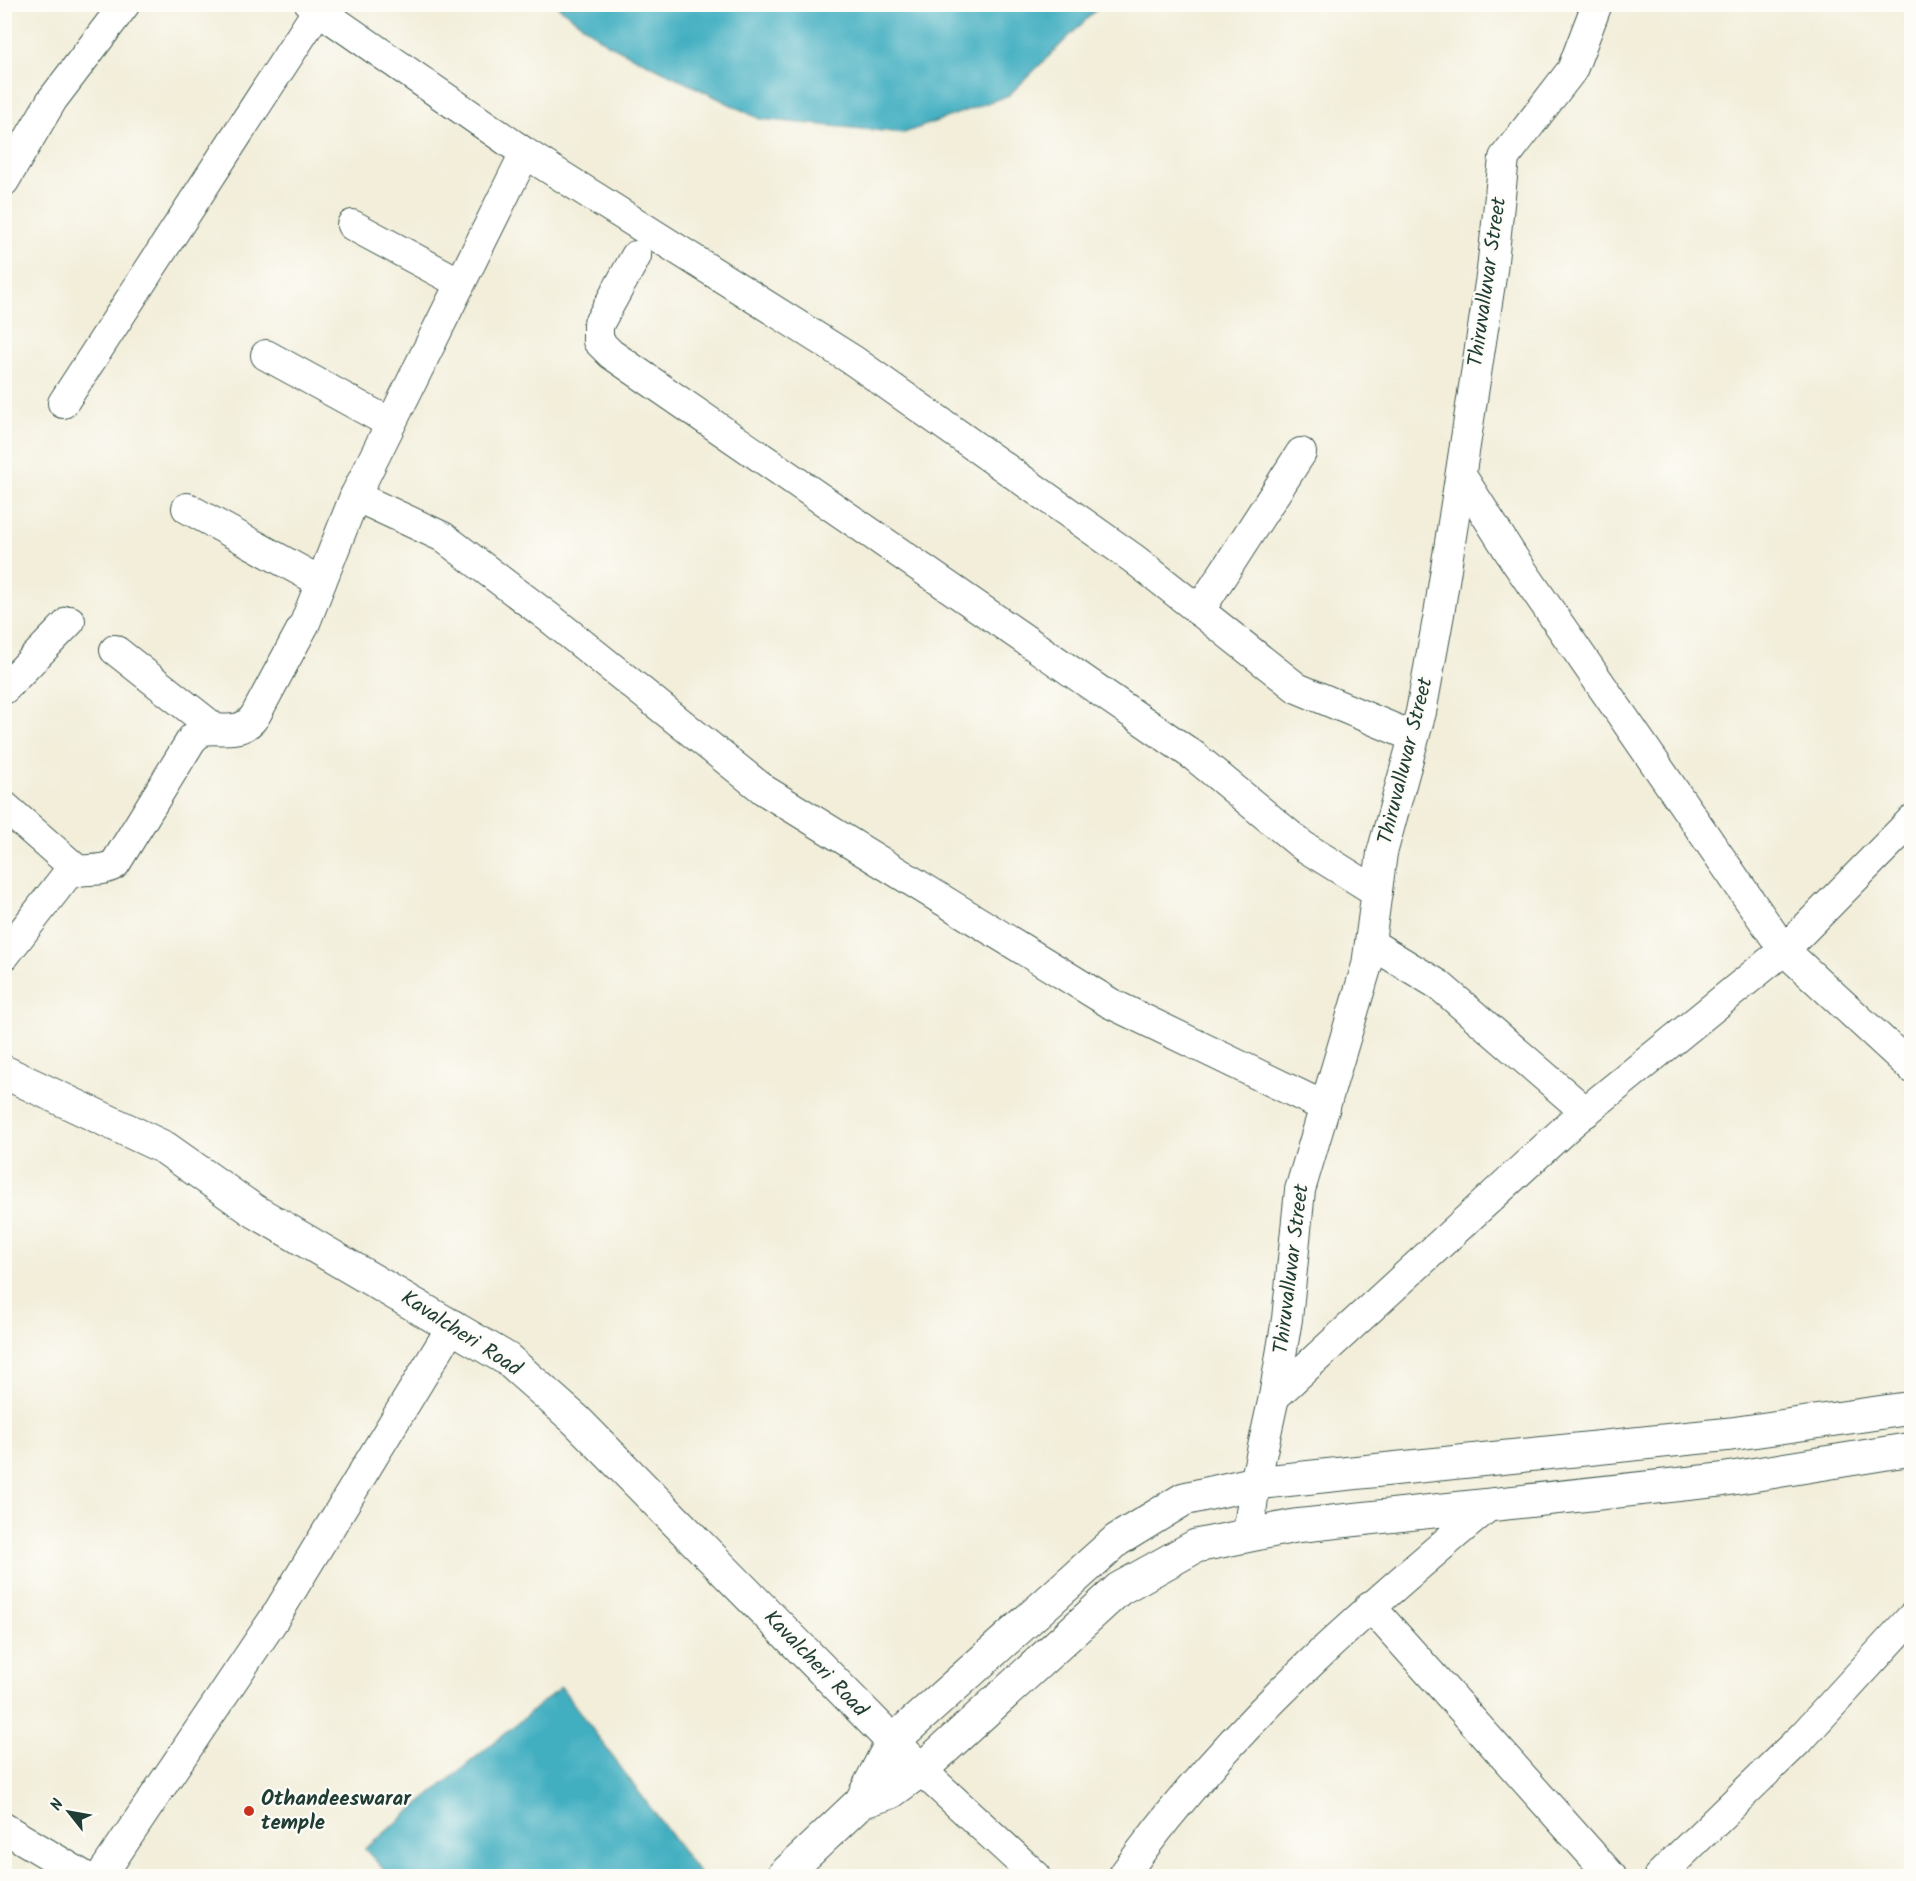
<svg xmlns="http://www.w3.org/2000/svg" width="1916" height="1881" font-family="Kalam,sans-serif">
<rect width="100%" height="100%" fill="#fdfcf7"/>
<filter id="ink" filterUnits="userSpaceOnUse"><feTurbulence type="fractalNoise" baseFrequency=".0167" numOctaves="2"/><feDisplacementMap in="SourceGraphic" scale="12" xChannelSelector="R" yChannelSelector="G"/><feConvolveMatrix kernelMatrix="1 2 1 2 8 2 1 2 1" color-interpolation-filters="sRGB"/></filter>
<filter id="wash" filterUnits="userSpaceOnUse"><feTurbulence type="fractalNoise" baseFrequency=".008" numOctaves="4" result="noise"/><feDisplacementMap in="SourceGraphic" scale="24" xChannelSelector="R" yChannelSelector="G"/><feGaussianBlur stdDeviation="1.35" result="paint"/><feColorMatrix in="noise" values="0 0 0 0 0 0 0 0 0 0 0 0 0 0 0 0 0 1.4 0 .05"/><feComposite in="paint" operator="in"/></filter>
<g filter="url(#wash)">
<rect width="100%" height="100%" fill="#f2eeda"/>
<!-- water -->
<g fill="#43afc1" stroke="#31767a" stroke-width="1.5">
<polygon points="556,5 1101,5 1009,95 904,133 760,119 608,44"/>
<polygon points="561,1687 701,1876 390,1876 365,1849"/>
</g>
</g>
<g filter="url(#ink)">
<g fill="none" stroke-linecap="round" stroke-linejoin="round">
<!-- minor casing -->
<g stroke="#3f584d" stroke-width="32">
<g id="minor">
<polyline points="310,4 525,153 854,361 1134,559 1297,688 1414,737"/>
<polyline points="4,181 52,100 125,4"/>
<polyline points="352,225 460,283"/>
<polyline points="636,256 598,325 598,341 611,354 1194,756 1303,846 1377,892"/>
<polyline points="266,355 390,423"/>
<polyline points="63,403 318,10"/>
<polyline points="355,496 443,537 551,619 764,790 1110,1003 1325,1107"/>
<polyline points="187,508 321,582"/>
<polyline points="1199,611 1301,453"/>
<polyline points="115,650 214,728"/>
<polyline points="4,689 70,621"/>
<polyline points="4,806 76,869"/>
<polyline points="1912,820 1784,950 1912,1068"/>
<polyline points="1370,943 1439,985 1586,1112"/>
<path d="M4,956L66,876C82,865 98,875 115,864L192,739L202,730C222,727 241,736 255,716L305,623L355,496L525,153"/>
<polyline points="1274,1397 1574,1121 1784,950 1514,559 1462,477"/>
<polyline points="1248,1535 1255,1483 1274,1397 1287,1319 1300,1190 1367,965 1382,853 1421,712 1439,614 1492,270 1504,158 1572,70 1597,4"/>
<polyline points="1370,1606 1611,1876"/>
<polyline points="921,1770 1036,1876"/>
<polyline points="4,1828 84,1876"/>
<polyline points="101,1876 274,1619 453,1325"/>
<path d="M1123,1876C1225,1732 1355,1618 1490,1505"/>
<polyline points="1659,1876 1803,1736 1912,1617"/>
</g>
</g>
<!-- tertiary casing -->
<g stroke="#3f584d" stroke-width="35">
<polyline id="tertiary" points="4,1072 165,1148 253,1210 507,1359 576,1420 921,1770"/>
</g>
<!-- primary casing -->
<g stroke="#3f584d" stroke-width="35">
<g id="primary">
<polyline points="861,1802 891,1792 921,1770 1119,1589 1196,1546 1295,1526 1720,1480 1912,1449"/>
<polyline points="783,1876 861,1802 892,1742 1117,1540 1184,1499 1255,1483 1731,1434 1912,1408"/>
</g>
</g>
<!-- minor -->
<use href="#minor" stroke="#fff" stroke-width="30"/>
<!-- tertiary -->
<use href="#tertiary" stroke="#fff" stroke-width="33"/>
<!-- primary -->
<use href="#primary" stroke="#fff" stroke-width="33"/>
</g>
</g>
<!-- markers -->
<circle fill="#c8321e" stroke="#fdfcf7" stroke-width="2" cx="249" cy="1811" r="6"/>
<g text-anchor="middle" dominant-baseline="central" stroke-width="4.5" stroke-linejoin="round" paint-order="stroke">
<!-- street labels -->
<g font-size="21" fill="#1f3d34" stroke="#fdfcf7">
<text transform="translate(1488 282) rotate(-82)">Thiruvalluvar Street</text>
<text transform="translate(1406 761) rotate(-76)">Thiruvalluvar Street</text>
<text transform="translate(1292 1269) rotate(-83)">Thiruvalluvar Street</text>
<text transform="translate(461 1334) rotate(33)">Kavalcheri Road</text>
<text transform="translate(815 1664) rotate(46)">Kavalcheri Road</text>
</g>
<!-- poi labels -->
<g font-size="21" font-weight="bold" fill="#1f3d34" stroke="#fdfcf7" text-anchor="start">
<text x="261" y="1799">Othandeeswarar<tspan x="261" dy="24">temple</tspan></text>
</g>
</g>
<!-- margin -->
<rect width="1916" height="1881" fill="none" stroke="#fdfcf7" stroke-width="24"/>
<!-- north arrow -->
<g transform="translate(69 1812) rotate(301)" stroke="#fdfcf7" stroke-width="4.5" paint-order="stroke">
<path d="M0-4.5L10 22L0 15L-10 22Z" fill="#1f3d34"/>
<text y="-9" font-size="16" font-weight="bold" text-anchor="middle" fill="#1f3d34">N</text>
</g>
</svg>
